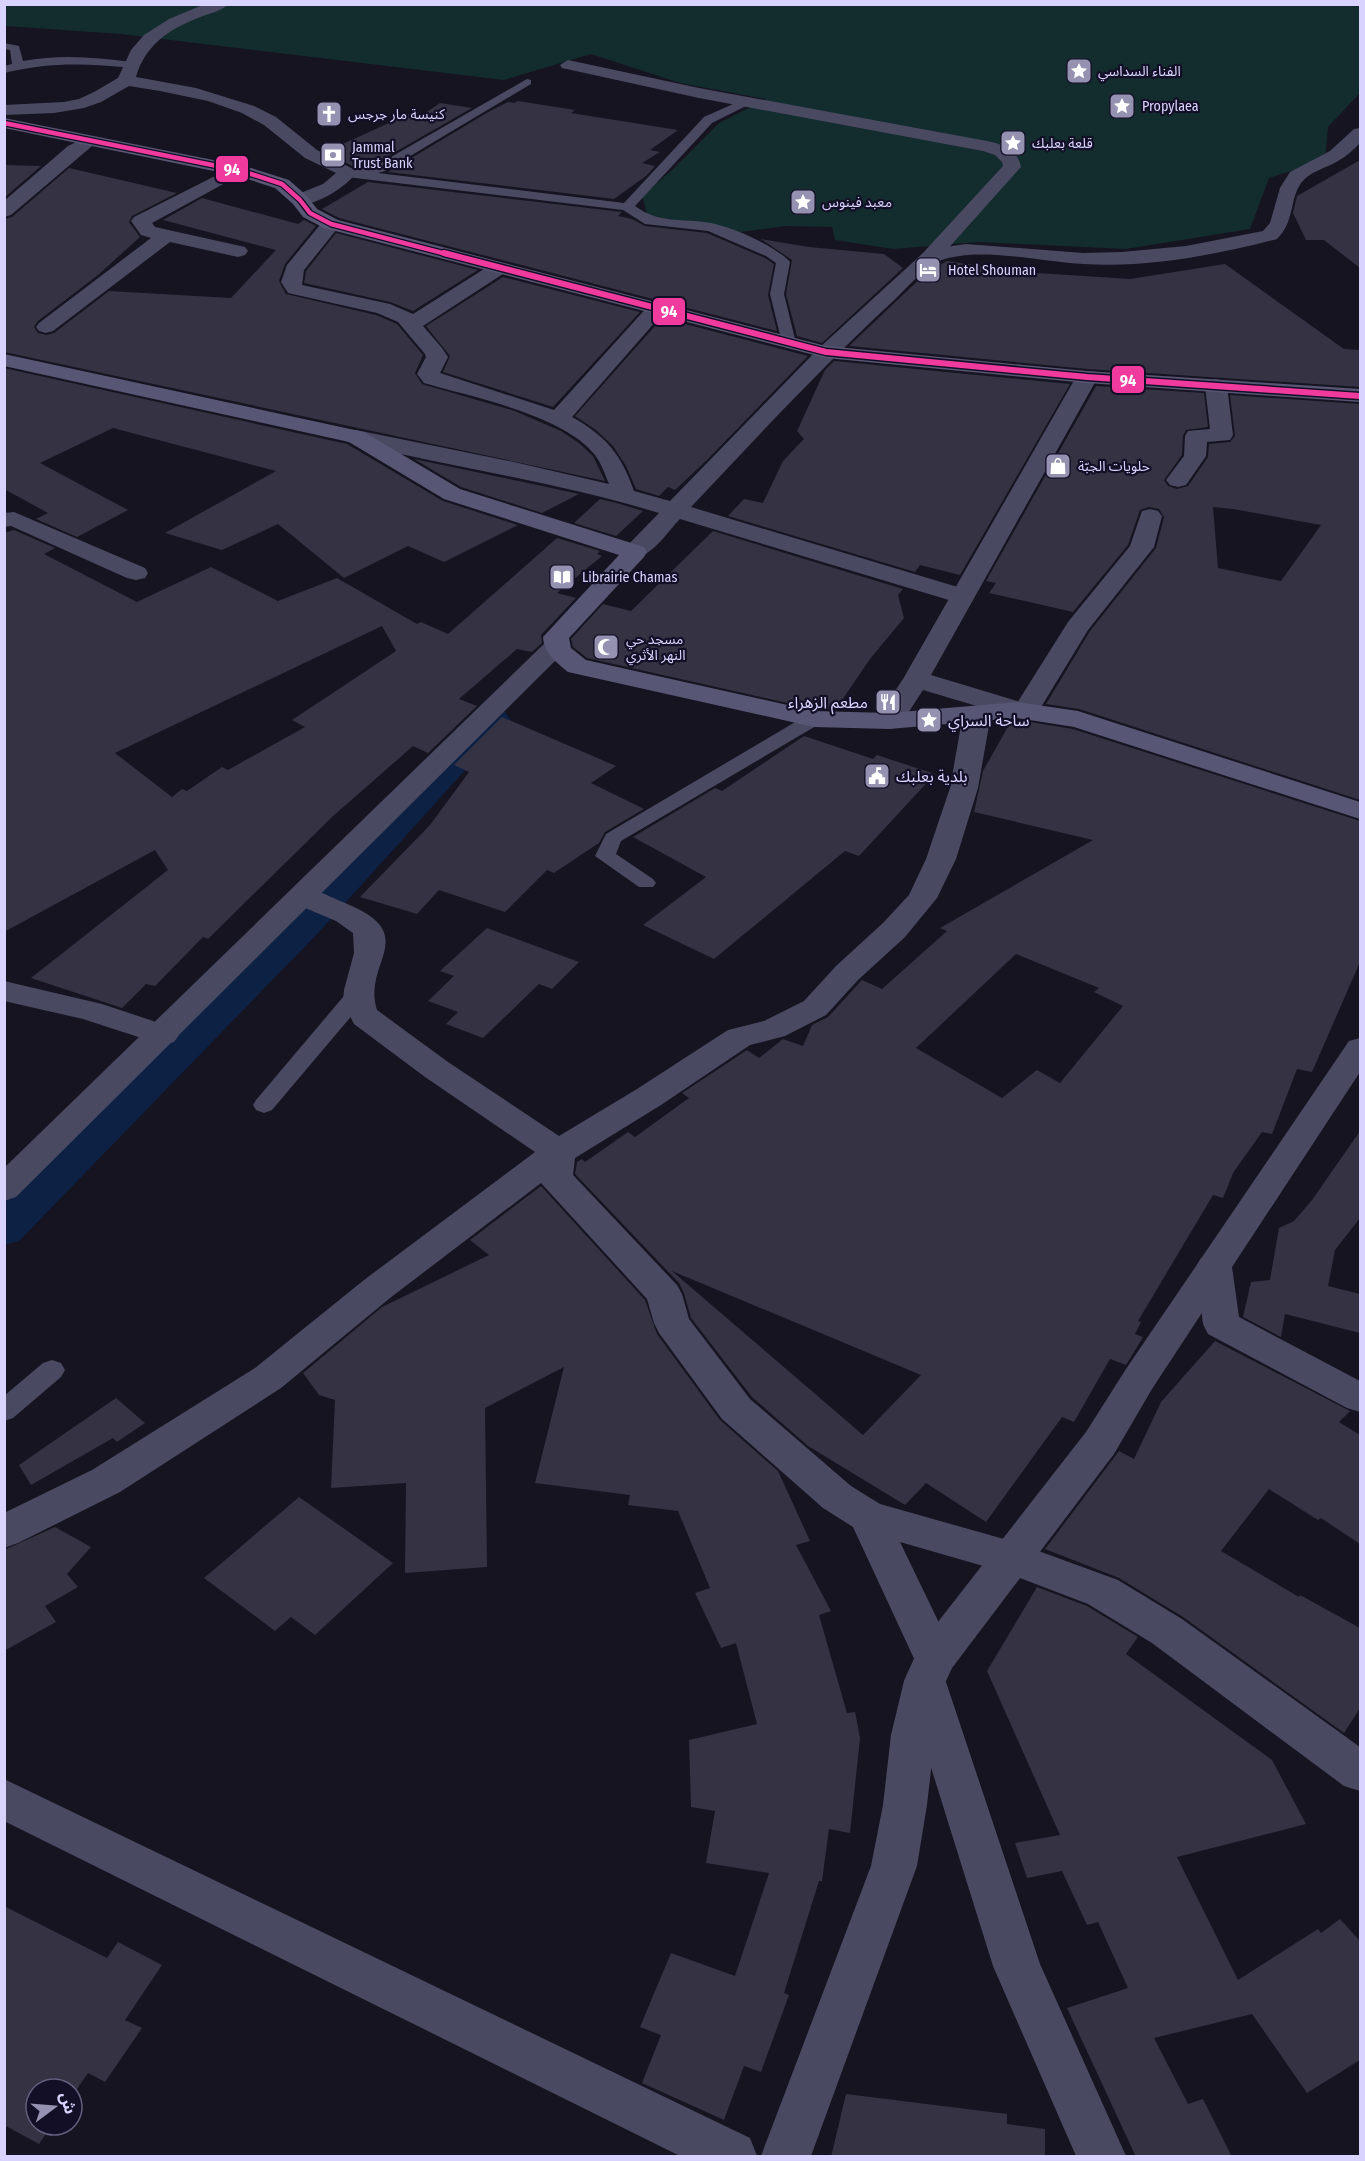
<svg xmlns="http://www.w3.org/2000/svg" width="1365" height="2161" font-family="'Fira Sans Condensed','Noto Sans Arabic',sans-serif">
<rect width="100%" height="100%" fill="#161421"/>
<!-- green -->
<polygon fill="#132c2d" points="4,5 1360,5 1360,93 1328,127 1325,160 1269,178 1250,229 1126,249 978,242 893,249 835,240 832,227 786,226 733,233 648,217 642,196 672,170 719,123 766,99 680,83 591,54 504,80 121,34 5,26"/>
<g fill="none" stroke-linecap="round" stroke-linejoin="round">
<!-- canal -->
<polygon fill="#0d2144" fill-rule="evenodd" points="493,709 505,712 510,719 505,726 319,932 19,1241 4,1245 4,1203 293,916 481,712"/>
</g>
<!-- building -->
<g fill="#343243" fill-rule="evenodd">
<polygon points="518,101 575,110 571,113 678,130 650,150 660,152 642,163 655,166 646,176 614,199 388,172 490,111 508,102 514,103"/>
<polygon points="440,103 472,108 376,163 354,167 325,152 413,112 424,114"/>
<polygon points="1360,160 1360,268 1324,240 1306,240 1293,213 1297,196"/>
<polygon points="4,165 41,166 4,198"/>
<polygon points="69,168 177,193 132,216 129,222 140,237 98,275 38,321 34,327 38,333 47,335 54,333 109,291 231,298 276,250 163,220 202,198 298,224 304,220 316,226 285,264 279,281 286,294 376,315 397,324 423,355 415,373 422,384 515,411 561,431 579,443 593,456 605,481 4,352 4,219 12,217"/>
<polygon points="368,182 622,212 618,216 632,219 645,226 707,233 765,258 774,264 768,295 777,331 339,218 322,209"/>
<polygon points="336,233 478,270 413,311 390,302 304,283 306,271"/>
<polygon points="761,239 809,247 884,254 903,268 822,343 797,336 786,294 792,260"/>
<polygon points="947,261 1022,272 1130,279 1225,264 1344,349 1360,350 1360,387 1087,369 849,346 926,273"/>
<polygon points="503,277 640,312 553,407 443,372 450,356 426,326"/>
<polygon points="662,318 808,356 707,460 675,490 668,487 659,496 636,489 626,466 613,446 596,430 575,416"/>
<polygon points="834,361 1070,384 960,575 920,565 915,572 728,516 744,499 763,503 783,461 804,439 797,431 825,370"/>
<polygon points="4,368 347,444 443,501 518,525 444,562 408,546 344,578 278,524 222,550 165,533 276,471 113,428 40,463 128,510 77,537 36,519 48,513 4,489"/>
<path d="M1096,386L1204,393L1208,427L1186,430L1183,436L1182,455L1164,480L1168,486L1177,489L1188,486L1208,457L1209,444L1230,442L1235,436L1230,395L1360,404V800L1079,709L1046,704L1090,631L1156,548L1164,517L1159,509L1149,507L1140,510L1128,545L1073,612L989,593L996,583L986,581ZM1213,507L1233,509L1321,525L1281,581L1218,568Z"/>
<polygon points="414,459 542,486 579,494 542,513 461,487"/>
<polygon points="600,499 620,504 643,511 616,536 574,523"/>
<path d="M14,530L55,548L44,554L137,602L211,567L278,601L337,578L417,624L421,622L448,634L557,538L600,551L597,554L602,556L557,593L576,598L541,635L542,643L532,652L517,649L459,699L477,706L428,753L413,746L332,817L208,939L203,937L155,986L146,984L122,1008L31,978L168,870L155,850L4,932V533ZM382,626L396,651L292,720L305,727L228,770L222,767L187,791L182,789L172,797L115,753Z"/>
<polygon points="713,531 903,589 898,595 904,618 870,659 836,709 814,709 587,658 573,647 571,639 603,604 631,611"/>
<polygon points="502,717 616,766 591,783 644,809 605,832 599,843 554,873 547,870 505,912 439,890 417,914 360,897 430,825 469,772 454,765"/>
<path d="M1030,722L1073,729L1360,821V962L1312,1072L1297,1069L1272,1134L1262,1132L1233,1173L1223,1198L1213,1195L1138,1321L1141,1322L1135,1334L1143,1337L1126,1365L1110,1359L1074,1422L1062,1417L986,1522L926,1483L905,1505L808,1446L752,1397L691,1318L684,1293L679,1283L575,1174L577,1162L582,1159L585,1162L628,1132L635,1137L689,1098L682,1093L747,1050L759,1058L783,1039L803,1046L812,1025L828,1017L862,980L882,989L947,931L940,928L1093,840L974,812L983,771L1010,723ZM1016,954L1099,988L1094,992L1123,1006L1060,1083L1037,1070L1002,1098L916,1048ZM672,1271L921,1375L863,1435Z"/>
<polygon points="804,736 873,759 877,755 935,774 859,856 845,851 714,959 643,925 706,877 633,837 715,788 722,791"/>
<polygon points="487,928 579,962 552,989 539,984 483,1038 446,1024 458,1012 428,1001 454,976 440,971"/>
<polygon points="1360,1131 1360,1218 1335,1250 1328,1286 1360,1294 1360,1333 1285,1314 1281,1337 1243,1317 1251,1282 1270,1280 1279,1228 1294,1221 1312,1200"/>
<polygon points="541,1186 645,1300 657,1334 720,1420 778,1471 810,1541 796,1545 831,1611 819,1615 847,1713 855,1712 860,1738 850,1833 829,1829 822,1881 819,1881 784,1993 789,1995 761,2072 744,2066 724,2120 642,2083 661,2035 640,2027 671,1953 735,1976 769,1873 706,1863 715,1811 691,1807 689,1740 757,1724 736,1643 721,1648 695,1593 710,1588 678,1511 628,1505 630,1495 535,1483 564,1367 485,1408 487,1567 405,1573 406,1483 331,1488 335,1400 319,1395 303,1373 382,1307 489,1255 470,1240"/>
<polygon points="1215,1341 1350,1411 1339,1422 1360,1435 1360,1544 1321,1518 1318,1520 1269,1489 1221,1551 1299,1597 1300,1595 1360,1628 1360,1708 1344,1733 1183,1617 1119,1578 1045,1549 1119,1451 1134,1459 1161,1402"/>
<polygon points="116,1398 145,1423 117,1442 113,1438 31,1485 19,1465"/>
<polygon points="299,1497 393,1563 315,1635 291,1617 275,1631 204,1578"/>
<polygon points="55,1527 91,1547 67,1574 78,1587 45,1606 56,1622 4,1651 4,1550"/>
<polygon points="1037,1587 1087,1606 1138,1637 1126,1654 1272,1760 1306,1824 1177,1857 1238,1980 1318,1929 1321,1933 1340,1919 1360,1941 1360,2060 1307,2093 1252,2014 1154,2038 1188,2104 1203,2099 1232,2157 1136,2157 1067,2008 1128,1988 1098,1922 1087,1925 1062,1871 1027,1878 1015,1843 1060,1835 987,1671"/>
<polygon points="4,1906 107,1958 118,1942 162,1965 125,2020 142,2028 105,2082 88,2073 72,2096 72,2089 36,2089 36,2125 52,2125 39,2144 4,2125"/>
<polygon points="846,2094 1007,2114 1007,2124 1045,2129 1045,2157 831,2157"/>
</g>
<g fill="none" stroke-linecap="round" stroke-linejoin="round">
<!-- service -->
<g fill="#4a4962" fill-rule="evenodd">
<path d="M4,43L19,46L23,61C59,54 95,57 131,62L137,65L131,68C87,63 47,62 4,73V66L12,64L10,50L4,49Z"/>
<path d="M527,79L531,80V84L385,171L378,173L624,203L704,117L742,100H750V104L712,123L635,206C659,224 682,218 711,223C732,227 776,246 790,262L784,294L796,343L794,346H784L782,343L770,294L776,263L766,256L708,231L645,224L623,210L347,177L341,173C345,170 367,168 377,165Z"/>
<polygon points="814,713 821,715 823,719 821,723 621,841 616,854 653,879 656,883 653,887 639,887 595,856 606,834 807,715"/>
<polygon points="357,988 365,990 368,995 365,1000 272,1110 264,1113 256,1110 253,1105 256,1100 349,990"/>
<polygon points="52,1360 61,1363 65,1370 61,1377 13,1418 4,1421 4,1396 43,1363"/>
</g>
<!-- pedestrian -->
<path fill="#4a4962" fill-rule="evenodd" d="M568,60L699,88L987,141C1002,144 1018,150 1021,167L936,262H922L919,258L922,254L1003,166L1002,162L995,155L983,151L699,98L562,68L560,65Z"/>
<!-- minor -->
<g fill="#4a4962" fill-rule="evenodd">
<path d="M205,4H228C222,11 211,13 203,16C171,28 146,43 136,77L196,88L254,106L276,117L317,150L353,169L356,173C345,188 312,209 293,204L291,200L293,196L323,184L336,173L305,158L264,125L242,113L208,101L160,91L129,86L101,102L84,108L54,113L4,115V105L64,102L79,99L94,92L118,78L131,50L144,35L169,19Z"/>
<path d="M1360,128V143C1354,149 1347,156 1338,161C1327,168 1310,171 1301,183C1289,201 1295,221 1277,239C1215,255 1148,268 1084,264C1040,262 991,248 948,258C926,263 907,289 891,303C821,368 756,438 691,507L971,591L975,596L971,601L962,604L680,519C665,534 649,563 626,557L623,552L626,547L659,513C557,482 451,467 348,442L345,437L348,432L356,430L514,462L609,484C605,474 601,463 595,455C564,415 472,397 424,383L417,374L426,357L425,354L398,322L377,313L288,293L281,282L287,265L324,220H338L341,224L304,270L302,285L390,304L413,314L492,264H506L509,268L506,272L423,326L442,348L448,357L440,373L554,410L650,304H664L667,308L664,312L572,417C606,436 621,454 634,491L670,501L819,348L922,254L945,247L966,244L1083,253L1122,252L1186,246L1263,231L1270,223L1280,188L1290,172L1330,151L1354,129Z"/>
<polygon points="89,136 95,137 98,141 11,215 4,217 4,201 68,146"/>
<polygon points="221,173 227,174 230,178 227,182 152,223 155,227 245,247 248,251 245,255 238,257 170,242 53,331 46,333 39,331 36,327 39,323 151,238 141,235 131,221 134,217"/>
<polygon points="1216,379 1224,381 1227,386 1233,435 1230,440 1207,442 1206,456 1186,485 1178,487 1170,485 1166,480 1184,456 1185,436 1188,431 1210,429 1205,386 1208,381"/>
<polygon points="1150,509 1158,511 1162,516 1154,547 1088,630 1035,717 1025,719 1015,717 1012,711 1068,622 1130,546 1142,511"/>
<polygon points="14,512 145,568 148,573 145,578 136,580 127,578 11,526 4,527 4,513"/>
<path d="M977,706L987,708L991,714L978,788L956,859L937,898L905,937L858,980L826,1015L785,1036L750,1045L661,1105L575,1158L573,1175L677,1285L682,1294L689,1319L750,1399L851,1486L880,1504L1011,1541L1118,1580L1182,1619L1360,1747V1791L1344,1786L1152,1643L1088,1604L1004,1572L900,1542L956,1658L950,1671L943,1673L1040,1964L1126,2156H1076L993,1966L904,1681L910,1668L917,1665L853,1527L823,1508L722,1419L659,1333L654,1323L647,1299L541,1183L390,1298L281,1388L120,1492L18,1543L4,1548V1513L92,1470L255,1368L364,1280L535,1152L425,1077L354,1024L343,1002L344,990L354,953L353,933L336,921L291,902L287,896L291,890C309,885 324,894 340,901C426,934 361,961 377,1010L448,1062L559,1136L637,1089L728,1030L764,1021L804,1001L836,966L883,923L909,895L926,859L950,788L963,714L967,708Z"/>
<polygon points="4,981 102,1004 174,1028 179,1035 174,1042 163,1045 83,1019 4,1001"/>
<polygon points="1214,1254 1227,1258 1232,1267 1239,1317 1360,1381 1360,1412 1347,1408 1208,1334 1203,1324 1196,1267 1201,1258"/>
<polygon points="4,1779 750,2138 757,2156 680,2156 4,1821"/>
</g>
<!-- tertiary -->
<g fill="#4a4962" fill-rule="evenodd">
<polygon points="1087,371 1095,372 1098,377 931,675 1027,704 1030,710 1027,716 1017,718 923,690 899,727 889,729 879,727 875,721 903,679 1076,377 1079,372"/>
<polygon points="556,638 565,641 569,646 565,651 16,1197 4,1201 4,1168 547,641"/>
<polygon points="1360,1038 1360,1072 1152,1389 1114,1454 952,1668 946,1681 935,1735 927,1805 917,1866 811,2156 761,2156 871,1866 883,1805 891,1735 904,1681 920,1645 1086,1432 1126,1369 1349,1041"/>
</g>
<!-- secondary -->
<g fill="#575674" fill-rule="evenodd">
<polygon points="4,118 248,167 289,180 307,196 317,209 338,220 826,346 1087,371 1360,389 1360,402 1087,383 826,358 324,228 303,217 293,204 275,188 238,176 4,128"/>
<path d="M4,354L364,432L460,489L644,547L647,552L644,557L569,638L571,648L586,660L814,711L889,713L1017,702L1078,711L1360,802V819L1074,727L1017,718L889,729L814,727L568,672C556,662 544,653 543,637L619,555L444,499L349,442L4,366Z"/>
</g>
<!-- bus-1-far1 casing -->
<g stroke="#130f26" stroke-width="7">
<polyline id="bus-1-far1" points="4,123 242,171 282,184 300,200 310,213 331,224 450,255"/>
</g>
<!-- bus-1 casing -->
<g stroke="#130f26" stroke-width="9">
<polyline id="bus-1" points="444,253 826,352 1087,377 1360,396"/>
</g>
<!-- bus-1-far1 -->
<use href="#bus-1-far1" stroke="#f13a9d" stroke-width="4.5"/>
<!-- bus-1 -->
<use href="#bus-1" stroke="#f13a9d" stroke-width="6"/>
</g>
<!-- icons -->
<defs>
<g id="sight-square" transform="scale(1.35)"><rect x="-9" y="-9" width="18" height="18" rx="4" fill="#9591b1" stroke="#130f26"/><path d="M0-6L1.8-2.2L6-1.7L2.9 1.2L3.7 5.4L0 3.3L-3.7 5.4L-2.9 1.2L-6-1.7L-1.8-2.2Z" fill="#fff"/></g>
<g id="church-square" transform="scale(1.35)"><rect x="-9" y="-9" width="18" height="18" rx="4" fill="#9591b1" stroke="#130f26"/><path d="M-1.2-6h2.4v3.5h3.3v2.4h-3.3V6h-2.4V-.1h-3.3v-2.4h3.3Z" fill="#fff"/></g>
<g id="bank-square" transform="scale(1.35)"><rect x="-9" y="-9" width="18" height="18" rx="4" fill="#9591b1" stroke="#130f26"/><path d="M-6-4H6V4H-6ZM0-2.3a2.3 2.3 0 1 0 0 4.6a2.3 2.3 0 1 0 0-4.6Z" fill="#fff"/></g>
<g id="hotel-square" transform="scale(1.35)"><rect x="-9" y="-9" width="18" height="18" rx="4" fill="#9591b1" stroke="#130f26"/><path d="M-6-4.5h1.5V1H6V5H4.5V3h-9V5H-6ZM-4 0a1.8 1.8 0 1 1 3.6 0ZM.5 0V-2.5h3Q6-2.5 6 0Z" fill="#fff"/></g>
<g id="shop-square" transform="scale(1.35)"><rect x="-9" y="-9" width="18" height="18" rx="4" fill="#9591b1" stroke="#130f26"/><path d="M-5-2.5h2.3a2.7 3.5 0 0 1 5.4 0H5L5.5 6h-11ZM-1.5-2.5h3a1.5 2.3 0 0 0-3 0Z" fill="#fff"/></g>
<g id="library-square" transform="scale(1.35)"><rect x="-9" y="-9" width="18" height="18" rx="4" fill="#9591b1" stroke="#130f26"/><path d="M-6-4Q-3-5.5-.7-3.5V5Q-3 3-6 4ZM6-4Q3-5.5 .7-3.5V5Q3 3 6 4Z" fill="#fff"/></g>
<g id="mosque-square" transform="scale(1.35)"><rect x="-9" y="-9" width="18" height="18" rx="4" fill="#9591b1" stroke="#130f26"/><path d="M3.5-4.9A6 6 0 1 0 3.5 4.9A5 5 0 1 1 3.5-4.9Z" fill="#fff"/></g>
<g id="restaurant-square" transform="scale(1.35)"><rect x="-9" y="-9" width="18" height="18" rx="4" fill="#9591b1" stroke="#130f26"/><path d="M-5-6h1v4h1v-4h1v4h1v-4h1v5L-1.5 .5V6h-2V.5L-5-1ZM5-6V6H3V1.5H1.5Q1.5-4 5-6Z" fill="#fff"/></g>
<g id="civic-square" transform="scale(1.35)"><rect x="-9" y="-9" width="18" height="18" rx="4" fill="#9591b1" stroke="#130f26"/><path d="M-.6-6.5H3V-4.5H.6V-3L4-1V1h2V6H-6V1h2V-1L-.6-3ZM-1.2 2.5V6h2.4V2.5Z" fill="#fff"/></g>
</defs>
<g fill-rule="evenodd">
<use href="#sight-square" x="1079" y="71"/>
<use href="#sight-square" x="1122" y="106"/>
<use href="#church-square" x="329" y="114"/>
<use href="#sight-square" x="1013" y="143"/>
<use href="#bank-square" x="333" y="155"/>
<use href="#sight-square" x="803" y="202"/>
<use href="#hotel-square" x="928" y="270"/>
<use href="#shop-square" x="1058" y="466"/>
<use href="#library-square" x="562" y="577"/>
<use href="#mosque-square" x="606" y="647"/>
<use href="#restaurant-square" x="888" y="702"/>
<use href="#sight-square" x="929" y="720"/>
<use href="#civic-square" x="877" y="776"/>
</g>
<g text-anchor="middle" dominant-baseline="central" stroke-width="4.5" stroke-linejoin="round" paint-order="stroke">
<!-- far-poi labels -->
<g font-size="14" fill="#d9d4ff" stroke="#130f26" text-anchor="start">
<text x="1098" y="71">الفناء السداسي</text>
<text x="1142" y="106">Propylaea</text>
<text x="348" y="114">كنيسة مار جرجس</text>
<text x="1032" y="143">قلعة بعلبك</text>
<text x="352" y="147">Jammal<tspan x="352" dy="16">Trust Bank</tspan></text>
<text x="822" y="202">معبد فينوس</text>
<text x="948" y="270">Hotel Shouman</text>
<text x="1078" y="466">حلويات الجبّة</text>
<text x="582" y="577">Librairie Chamas</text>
<text x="626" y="639">مسجد حي<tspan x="626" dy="16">النهر الأثري</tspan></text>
</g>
<!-- poi labels -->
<g font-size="16" fill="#d9d4ff" stroke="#130f26" text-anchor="start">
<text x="868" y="702" text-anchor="end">مطعم الزهراء</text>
<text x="948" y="720">ساحة السراي</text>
<text x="896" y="776">بلدية بعلبك</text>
</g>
</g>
<g stroke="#130f26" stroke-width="2">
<rect x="215" y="155" width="34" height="28" rx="6" fill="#f13a9d"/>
<rect x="652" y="297" width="34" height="29" rx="6" fill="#f13a9d"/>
<rect x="1111" y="365" width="34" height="29" rx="6" fill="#f13a9d"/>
</g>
<g font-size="16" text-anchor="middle" font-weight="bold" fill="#fff">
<text x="232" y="175">94</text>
<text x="669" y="317">94</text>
<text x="1128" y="386">94</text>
</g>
<!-- border -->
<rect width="1365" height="2161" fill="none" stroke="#d9d4ff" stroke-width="12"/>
<!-- north arrow -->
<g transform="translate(54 2107) rotate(74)"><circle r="28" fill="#130f26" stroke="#625e7d" stroke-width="1.5"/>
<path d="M0-4.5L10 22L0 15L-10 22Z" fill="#9591b1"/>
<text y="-9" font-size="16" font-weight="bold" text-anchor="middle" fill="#d9d4ff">ش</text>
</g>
</svg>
